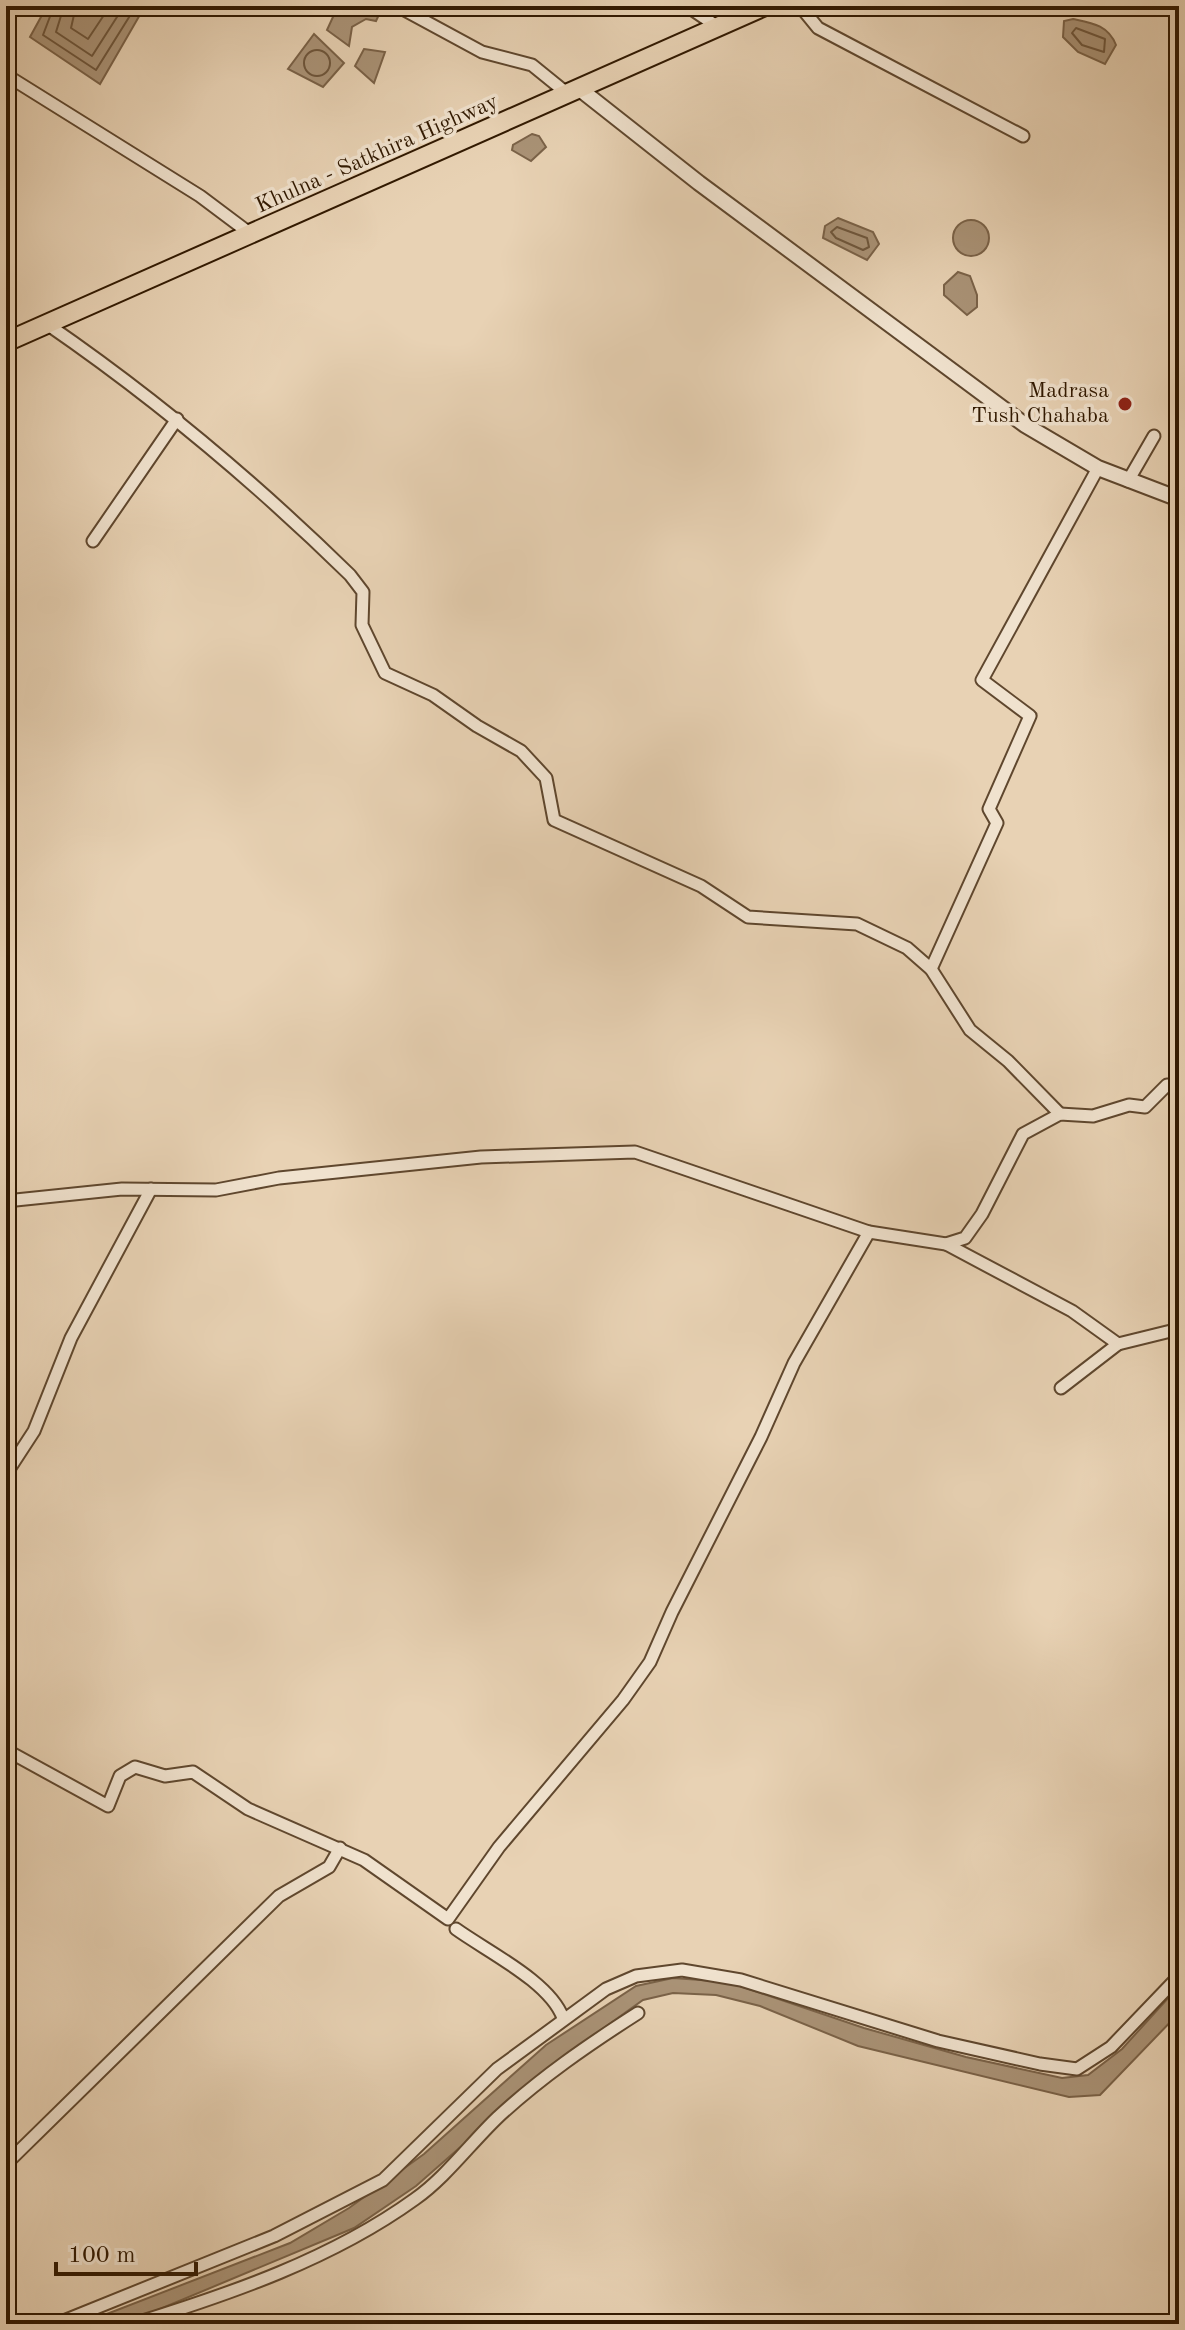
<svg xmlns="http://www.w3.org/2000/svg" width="1185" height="2330" font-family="'Old Standard TT',serif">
<rect width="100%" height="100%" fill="#e8d2b4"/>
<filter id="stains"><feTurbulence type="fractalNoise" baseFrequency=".0025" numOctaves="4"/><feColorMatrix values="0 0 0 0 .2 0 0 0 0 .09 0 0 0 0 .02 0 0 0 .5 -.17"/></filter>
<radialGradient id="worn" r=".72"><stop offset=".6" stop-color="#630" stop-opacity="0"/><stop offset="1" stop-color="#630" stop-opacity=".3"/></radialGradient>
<!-- water -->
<g fill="#aa9377" stroke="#7a6248" stroke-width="2">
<polygon points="47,6 145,6 100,84 30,37"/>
<polygon points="338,6 377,6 382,8 376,21 366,19 352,27 349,46 327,30"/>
<path d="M1073,19C1092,23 1108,25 1116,45L1105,64L1078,52L1063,37L1064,21Z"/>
<polygon points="314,34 344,63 323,87 288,69"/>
<polygon points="364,49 385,52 374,83 355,66"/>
<polygon points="532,134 539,136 546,147 531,161 512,150 513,145"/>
<polygon points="838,218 873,232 879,244 867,260 823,238 825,226"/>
<circle cx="971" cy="238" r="18"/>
<polygon points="958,272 970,276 977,295 977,307 967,315 944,295 944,285"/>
<polygon points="673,1978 728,1982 864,2028 966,2057 1062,2078 1088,2075 1122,2049 1179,1986 1179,2013 1100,2095 1069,2097 858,2046 760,2006 716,1995 673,1993 643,2000 562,2058 416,2186 354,2228 124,2324 81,2324 290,2243 349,2208 424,2154 546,2045 636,1986"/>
</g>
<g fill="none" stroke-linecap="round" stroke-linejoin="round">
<!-- shore -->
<g stroke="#6e563c" stroke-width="2">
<polyline points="54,6 43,35 96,70 136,6"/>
<polyline points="64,6 56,32 92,56 124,6"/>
<polyline points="76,6 71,28 88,39 110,6"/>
<polygon points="1076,28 1105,39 1104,52 1082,45 1072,33"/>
<circle cx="317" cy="63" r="13"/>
<polygon points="837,227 867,238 869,247 863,250 836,238 831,232"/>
</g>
<!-- minor casing -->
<g stroke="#5f472e" stroke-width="15">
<g id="minor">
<polyline points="397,6 482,52 532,65 569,95"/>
<polyline points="687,6 718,27"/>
<polyline points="800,6 818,28 1023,136"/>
<polyline points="6,75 200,196 252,235"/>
<path d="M47,324C156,399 256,483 350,575L363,592L362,625L385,673L433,695L477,726L521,751L546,778L554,820L701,886L748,917L857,924L907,948L931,969L970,1030L1008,1061L1060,1114"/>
<polyline points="1128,481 1154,436"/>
<polyline points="93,541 177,419"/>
<polyline points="931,969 997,823 989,809 1030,716 982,680 1098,468"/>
<polyline points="6,1201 122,1189 216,1190 279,1178 481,1157 635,1152 869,1232 946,1244 965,1238 982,1214 1023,1134 1060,1114 1093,1116 1129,1105 1145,1107 1167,1085 1179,1086"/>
<polyline points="946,1244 1072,1311 1118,1344 1179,1329"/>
<polyline points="1061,1388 1118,1344"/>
<polyline points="6,1474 34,1431 71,1338 151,1189"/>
<polyline points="6,1750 108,1806 120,1776 135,1767 165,1776 193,1772 248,1809 364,1860 448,1919 499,1847 623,1700 650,1662 672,1612 761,1437 794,1363 869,1232"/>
<path d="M456,1929C488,1952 550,1982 563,2018"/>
<polyline points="6,2164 279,1896 329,1867 340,1848"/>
<polyline points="56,2324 274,2236 383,2180 497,2069 606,1989 636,1976 682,1970 741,1980 938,2041 1040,2064 1077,2069 1111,2047 1179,1976"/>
<path d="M133,2324C230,2294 332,2259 415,2199C445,2178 470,2144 497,2118C540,2078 588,2045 638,2013"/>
</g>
</g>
<!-- tertiary casing -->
<g stroke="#5f472e" stroke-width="18">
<polyline id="tertiary" points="581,90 699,183 1025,425 1098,468 1179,499"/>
</g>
<!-- trunk casing -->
<g stroke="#311901" stroke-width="22">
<polyline id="trunk" points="6,342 765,6"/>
</g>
<!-- minor -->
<use href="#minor" stroke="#f0e2ce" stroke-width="11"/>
<!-- tertiary -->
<use href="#tertiary" stroke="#f0e2ce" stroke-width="14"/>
<!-- trunk -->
<use href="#trunk" stroke="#e8d2b4" stroke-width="18"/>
</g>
<!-- markers -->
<circle fill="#8f2418" stroke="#f0e2ce" stroke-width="3" cx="1125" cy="404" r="8"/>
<g text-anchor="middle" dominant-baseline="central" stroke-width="7" stroke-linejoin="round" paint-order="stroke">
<!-- street labels -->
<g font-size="22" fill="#311901" stroke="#f0e2ce">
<text transform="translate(377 154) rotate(-24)">Khulna - Satkhira Highway</text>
</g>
<!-- poi labels -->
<g font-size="22" fill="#311901" stroke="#f0e2ce" text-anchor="end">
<text x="1109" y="391">Madrasa<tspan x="1109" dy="25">Tush Chahaba</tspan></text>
</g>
</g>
<!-- margin -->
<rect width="1185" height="2330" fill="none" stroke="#e8d2b4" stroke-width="32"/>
<rect x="8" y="8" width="1169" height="2314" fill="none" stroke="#311901" stroke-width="4"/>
<rect x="16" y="16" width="1153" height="2298" fill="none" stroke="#311901" stroke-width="2"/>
<!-- scale -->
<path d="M56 2262v12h140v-12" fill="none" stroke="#311901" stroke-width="4"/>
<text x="68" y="2262" font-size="24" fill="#311901" stroke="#f0e2ce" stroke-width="6" paint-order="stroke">100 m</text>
<rect width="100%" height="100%" filter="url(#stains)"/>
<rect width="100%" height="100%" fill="url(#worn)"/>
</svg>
